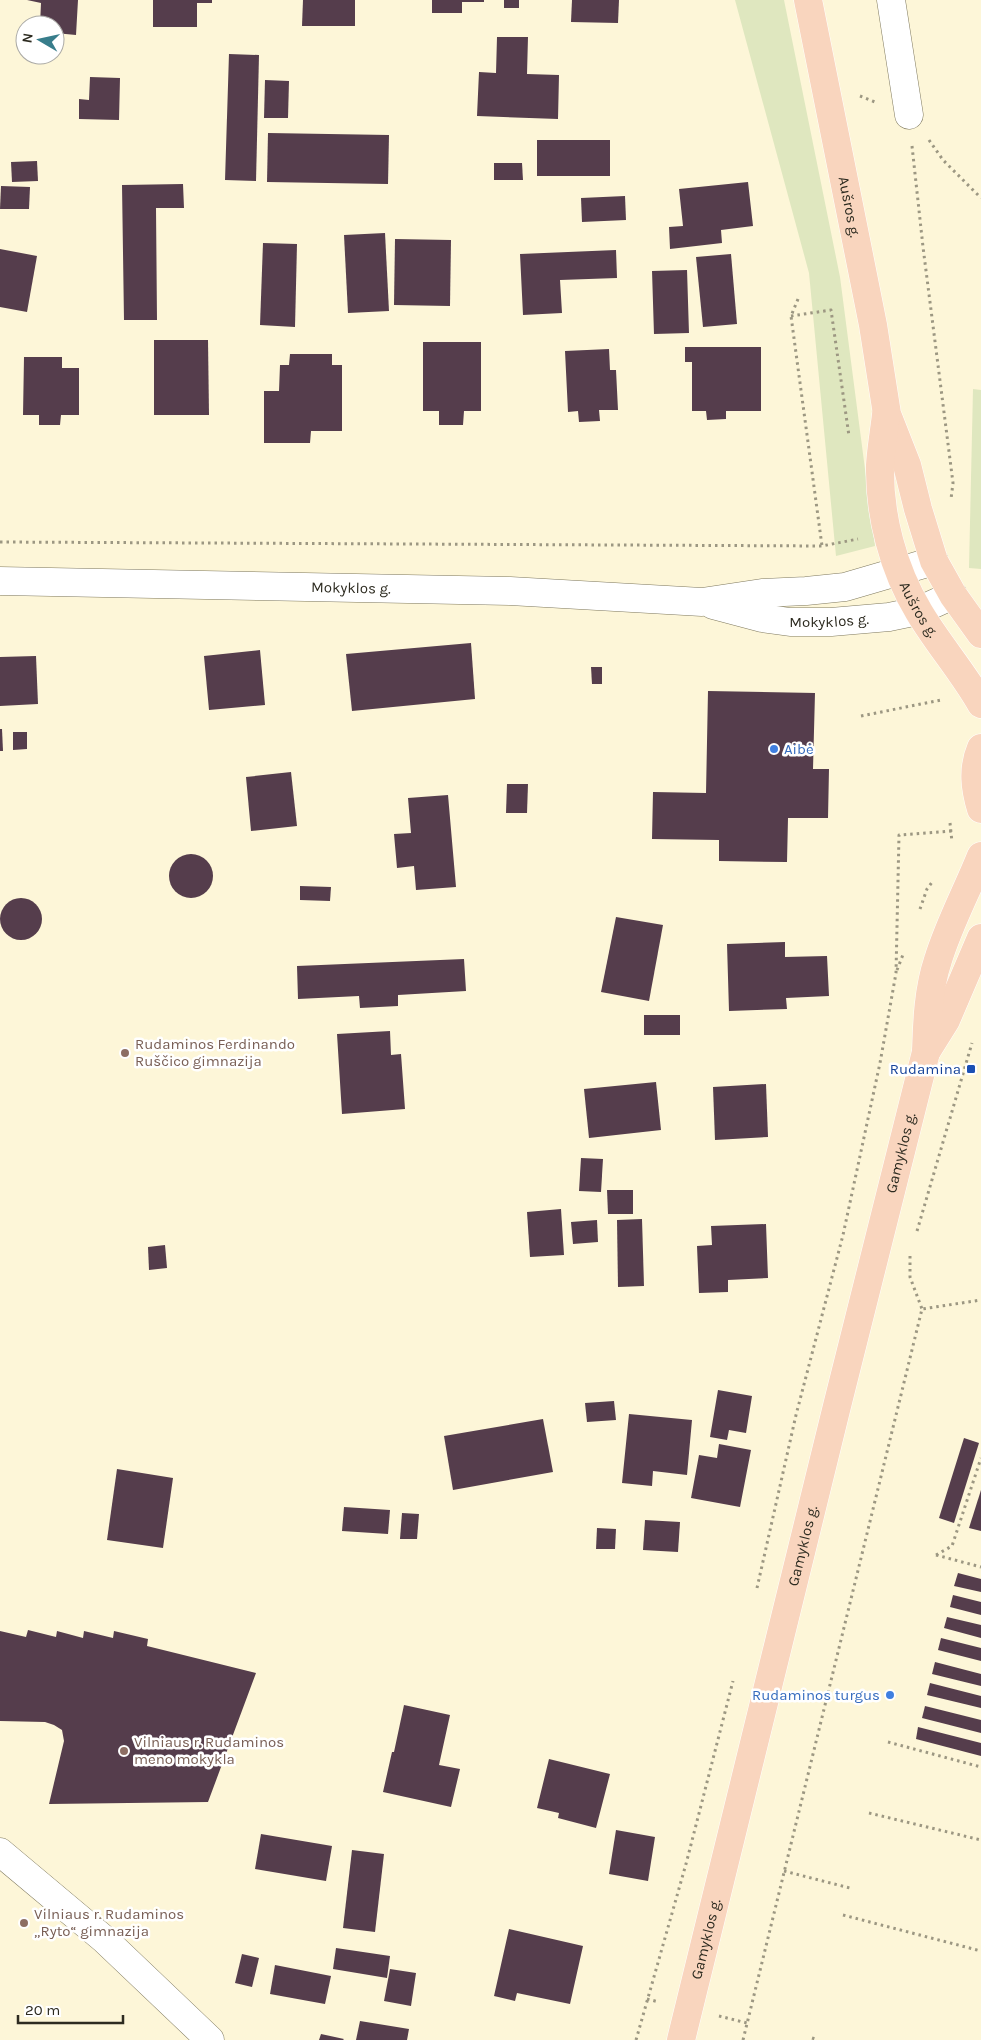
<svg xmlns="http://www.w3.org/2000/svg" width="981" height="2040" font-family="Karla,sans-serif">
<rect width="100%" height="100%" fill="#fdf6d8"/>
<!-- green -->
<g fill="#dfe7bf">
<polygon points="735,0 784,0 840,277 875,546 836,556 809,273"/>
<polygon points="973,389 981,390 981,569 969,568"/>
</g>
<!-- building -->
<g fill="#553d4c">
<polygon points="27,0 78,0 76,35 55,33 55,25 40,25 41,3"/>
<polygon points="153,0 212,0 212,3 197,3 197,27 153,27"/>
<polygon points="303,0 355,0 355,26 302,26"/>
<polygon points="432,0 484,0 484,2 462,2 462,13 432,13"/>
<rect x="504" y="0" width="15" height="8"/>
<polygon points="572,0 619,0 618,23 571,22"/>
<polygon points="497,37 528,37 527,74 559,75 558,119 477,116 479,72 496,73"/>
<polygon points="229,54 259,55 256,181 225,180"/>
<polygon points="90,77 120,78 119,120 79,119 79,99 89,100"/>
<polygon points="265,80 289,81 288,118 264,118"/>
<polygon points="268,133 389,135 388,184 267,182"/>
<rect x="537" y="140" width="73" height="36"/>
<polygon points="37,161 38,181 12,182 11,162"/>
<polygon points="494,163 522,163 523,180 494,180"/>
<polygon points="748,182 753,226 721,230 722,243 670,249 669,227 683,226 679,189"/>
<polygon points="183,184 184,208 156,208 157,320 124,320 122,185"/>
<polygon points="1,186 30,187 29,209 0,209"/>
<polygon points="625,196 626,220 582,222 581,198"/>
<polygon points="385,233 389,311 348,313 344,235"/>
<polygon points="395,239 451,240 450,306 394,305"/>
<polygon points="263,243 297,244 295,327 260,325"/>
<polygon points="0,249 37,256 27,312 0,307"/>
<polygon points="616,250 617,278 560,280 562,313 523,315 520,254"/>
<polygon points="731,254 737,324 703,327 696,257"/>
<polygon points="687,270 689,333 654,334 652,271"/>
<polygon points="154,340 208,340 209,415 154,415"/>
<polygon points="423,342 481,342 481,411 464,411 463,425 439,425 439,411 423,411"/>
<polygon points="685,347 761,347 761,411 726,411 726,419 707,420 706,411 692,411 692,362 685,362"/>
<polygon points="609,349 610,370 616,370 618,410 599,410 600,421 579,422 578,411 568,412 565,351"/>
<polygon points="290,354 332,354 332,365 342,365 342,431 311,431 310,443 264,443 264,391 279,391 280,365 289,365"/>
<polygon points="24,357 62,357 62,368 79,368 79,415 61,415 60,425 39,425 39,415 23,415"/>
<polygon points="471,643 475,699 352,711 346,654"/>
<polygon points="260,650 265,705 209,710 204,656"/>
<polygon points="36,656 38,704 0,706 0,657"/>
<polygon points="591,667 602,667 602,684 592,684"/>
<polygon points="708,691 815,693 813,769 829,769 828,818 788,818 787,862 719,861 719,840 652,839 653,792 706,793"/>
<polygon points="0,729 2,729 3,751 0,751"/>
<polygon points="13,732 27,732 27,749 13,750"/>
<polygon points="291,772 297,826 251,831 246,777"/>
<polygon points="507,784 528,784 527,813 506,813"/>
<polygon points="448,795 456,887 416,890 414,866 397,868 394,834 411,833 408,798"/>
<circle cx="191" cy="876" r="22"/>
<polygon points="300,886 331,887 330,901 300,900"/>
<circle cx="21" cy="919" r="21"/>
<polygon points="616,917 663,925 649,1001 601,992"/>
<polygon points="785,942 785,957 827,956 829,996 786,998 787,1009 729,1011 727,944"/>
<polygon points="464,959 466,991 398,995 398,1006 360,1008 359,996 298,999 297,966"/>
<rect x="644" y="1015" width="36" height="20"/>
<polygon points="390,1031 391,1055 401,1054 405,1109 342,1114 337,1034"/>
<polygon points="656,1082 661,1130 589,1138 584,1089"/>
<polygon points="766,1084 768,1137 715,1140 713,1087"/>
<polygon points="581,1158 603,1159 601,1192 579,1191"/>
<polygon points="607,1190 633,1190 633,1214 608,1214"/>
<polygon points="561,1209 564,1255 530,1257 527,1212"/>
<polygon points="642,1219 644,1286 618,1287 617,1220"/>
<polygon points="597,1220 598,1242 573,1244 571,1222"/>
<polygon points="766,1224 768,1278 728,1280 728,1292 699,1293 697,1246 712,1245 711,1226"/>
<polygon points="165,1245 167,1268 149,1270 148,1247"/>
<polygon points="718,1390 752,1396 746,1433 729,1430 727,1440 710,1437"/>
<polygon points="614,1401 616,1420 587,1422 585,1403"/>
<polygon points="629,1414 692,1420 687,1475 653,1471 652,1486 622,1483"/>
<polygon points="543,1419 553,1472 453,1490 444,1436"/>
<polygon points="964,1438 979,1443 954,1523 939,1518"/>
<polygon points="719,1444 751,1450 740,1507 691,1498 699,1455 717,1458"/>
<polygon points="117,1469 173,1478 163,1548 107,1540"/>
<polygon points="981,1490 981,1531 969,1528"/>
<polygon points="344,1507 390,1510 388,1534 342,1531"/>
<polygon points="402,1513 419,1514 417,1539 400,1539"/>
<polygon points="645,1520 680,1522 678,1552 643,1550"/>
<polygon points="597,1528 616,1529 615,1549 596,1549"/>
<polygon points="958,1573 981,1579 981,1592 954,1586"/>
<polygon points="953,1595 981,1602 981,1615 950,1607"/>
<polygon points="947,1617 981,1625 981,1638 944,1628"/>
<polygon points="28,1630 56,1637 57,1631 83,1638 84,1631 113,1638 114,1631 148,1639 147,1646 256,1673 208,1802 49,1804 64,1741 62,1730 54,1725 45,1722 0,1721 0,1631 26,1637"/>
<polygon points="941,1638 981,1648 981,1661 938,1650"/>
<polygon points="935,1662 981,1674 981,1686 932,1674"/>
<polygon points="930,1683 981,1696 981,1708 927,1695"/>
<polygon points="404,1705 450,1715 439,1765 460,1769 451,1807 383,1792 392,1752 394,1752"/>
<polygon points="925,1706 981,1720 981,1733 922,1718"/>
<polygon points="918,1727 981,1743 981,1756 916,1739"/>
<polygon points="549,1759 610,1774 596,1828 558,1818 559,1813 537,1808"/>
<polygon points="616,1830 655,1837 648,1881 609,1874"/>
<polygon points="261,1834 332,1846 326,1881 255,1869"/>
<polygon points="352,1850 384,1854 375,1932 343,1928"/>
<polygon points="509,1929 583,1946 570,2004 517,1993 515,2001 494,1996"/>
<polygon points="336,1948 390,1956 387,1978 333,1969"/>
<polygon points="242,1954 259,1958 252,1987 235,1983"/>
<polygon points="275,1965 331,1976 325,2004 270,1994"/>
<polygon points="390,1969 416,1973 411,2006 384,2001"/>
<polygon points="360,2021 409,2029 407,2040 356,2040"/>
<polygon points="321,2034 344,2039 343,2040 319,2040"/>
</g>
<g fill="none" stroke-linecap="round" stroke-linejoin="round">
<!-- minor casing -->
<g stroke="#7f795e" stroke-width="29">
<g id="minor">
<polyline points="891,0 909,115"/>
<path id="s1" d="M0,581L510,591L702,602L762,593L806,591L845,587L934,561"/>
<path id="s2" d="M713,605L762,618L790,622H831L889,617L918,611L953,595"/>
<polyline points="0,1852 105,1940 210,2040"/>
</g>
</g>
<!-- primary casing -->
<g stroke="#fff" stroke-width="29">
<g id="primary">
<path id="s3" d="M808,0L873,325L887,414L907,465L918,509L934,561L953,595L981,634"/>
<path id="s4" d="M886,415C884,432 881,449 880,465C879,515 893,569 919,612C938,644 963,672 981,704"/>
<path d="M981,748C972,769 975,789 981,809"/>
<polyline points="926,1052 946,1020 981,938"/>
<path id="s5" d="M681,2040L837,1406L926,1052C927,1021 928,990 938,960C949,924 967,891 981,856"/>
</g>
</g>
<!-- path -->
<g stroke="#9c9782" stroke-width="3" stroke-dasharray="2.5 4" stroke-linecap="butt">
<polyline points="860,96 875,102"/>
<polyline points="929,140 943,160 981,198"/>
<polyline points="912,146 923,247 953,483 951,499"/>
<polyline points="798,299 791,316 822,546"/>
<polyline points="791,316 831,310 849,436"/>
<polyline points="0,542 822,546 858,539"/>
<polyline points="861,716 941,700"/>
<polyline points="950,823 952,842"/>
<polyline points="920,909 927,889 933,881"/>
<polyline points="897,970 904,952"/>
<polyline points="917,1231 972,1043"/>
<polyline points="910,1256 910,1277 922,1309"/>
<polyline points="936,1555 952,1546 981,1458"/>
<polyline points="936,1555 981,1567"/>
<polyline points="757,1588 796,1415 843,1235 880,1063 896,973 899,835 952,831"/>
<polyline points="888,1742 981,1767"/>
<polyline points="869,1813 981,1840"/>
<polyline points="784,1871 850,1888"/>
<polyline points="843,1915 981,1951"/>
<polyline points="647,1999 659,2002"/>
<polyline points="719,2016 747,2023"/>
<polyline points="812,2038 818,2040"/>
<polyline points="636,2040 686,1864 733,1681"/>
<polyline points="743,2040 922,1309 981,1300"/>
</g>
<!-- minor -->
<use href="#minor" stroke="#fff" stroke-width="28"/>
<!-- primary -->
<use href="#primary" stroke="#f9d5be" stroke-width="28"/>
</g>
<!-- markers -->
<g fill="#3f7fe0" stroke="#fff" stroke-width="2">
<circle cx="774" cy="749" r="5"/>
<circle cx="890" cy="1695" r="5"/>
</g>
<g fill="#8d6e63" stroke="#fff" stroke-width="2">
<circle cx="125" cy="1053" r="5"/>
<circle cx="124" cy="1751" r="5"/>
<circle cx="24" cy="1923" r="5"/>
</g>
<rect fill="#1a4fb4" stroke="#fff" stroke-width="2" x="966" y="1064" width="10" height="10" rx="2.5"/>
<g text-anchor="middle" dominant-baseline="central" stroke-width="5" stroke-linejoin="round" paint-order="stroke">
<!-- street labels -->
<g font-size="15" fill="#2d2b20" stroke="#fff">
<text stroke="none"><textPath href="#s3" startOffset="211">Aušros g.</textPath></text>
<text stroke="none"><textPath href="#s1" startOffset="351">Mokyklos g.</textPath></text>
<text stroke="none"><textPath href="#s4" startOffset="202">Aušros g.</textPath></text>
<text stroke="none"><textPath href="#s2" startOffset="118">Mokyklos g.</textPath></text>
<text stroke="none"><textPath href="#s5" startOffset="914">Gamyklos g.</textPath></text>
<text stroke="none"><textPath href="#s5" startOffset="509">Gamyklos g.</textPath></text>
<text stroke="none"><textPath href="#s5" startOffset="104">Gamyklos g.</textPath></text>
</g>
<!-- shop labels -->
<g font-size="15" fill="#366cbe" stroke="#fff" text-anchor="start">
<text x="784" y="749">Aibė</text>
<text x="880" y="1695" text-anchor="end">Rudaminos turgus</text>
</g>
<!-- education labels -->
<g font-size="15" fill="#785e54" stroke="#fff" text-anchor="start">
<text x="135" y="1044">Rudaminos Ferdinando<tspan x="135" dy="17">Ruščico gimnazija</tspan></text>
<text x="134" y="1742">Vilniaus r. Rudaminos<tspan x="134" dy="17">meno mokykla</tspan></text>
<text x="34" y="1914">Vilniaus r. Rudaminos<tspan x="34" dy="17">„Ryto“ gimnazija</tspan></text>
</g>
<!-- transit labels -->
<g font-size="15" fill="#164399" stroke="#fff" text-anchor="end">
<text x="961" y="1069">Rudamina</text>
</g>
</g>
<!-- north arrow -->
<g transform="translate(40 40) rotate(279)"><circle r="24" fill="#ffffff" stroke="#abaaa6"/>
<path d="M0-4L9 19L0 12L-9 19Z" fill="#387d8b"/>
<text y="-8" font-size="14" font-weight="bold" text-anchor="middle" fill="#2d2b20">N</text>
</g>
<!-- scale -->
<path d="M18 2015v8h105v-8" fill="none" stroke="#2d2b20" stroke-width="2.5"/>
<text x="25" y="2015" font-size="15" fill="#2d2b20" stroke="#ffffff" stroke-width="4" paint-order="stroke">20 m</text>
</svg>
